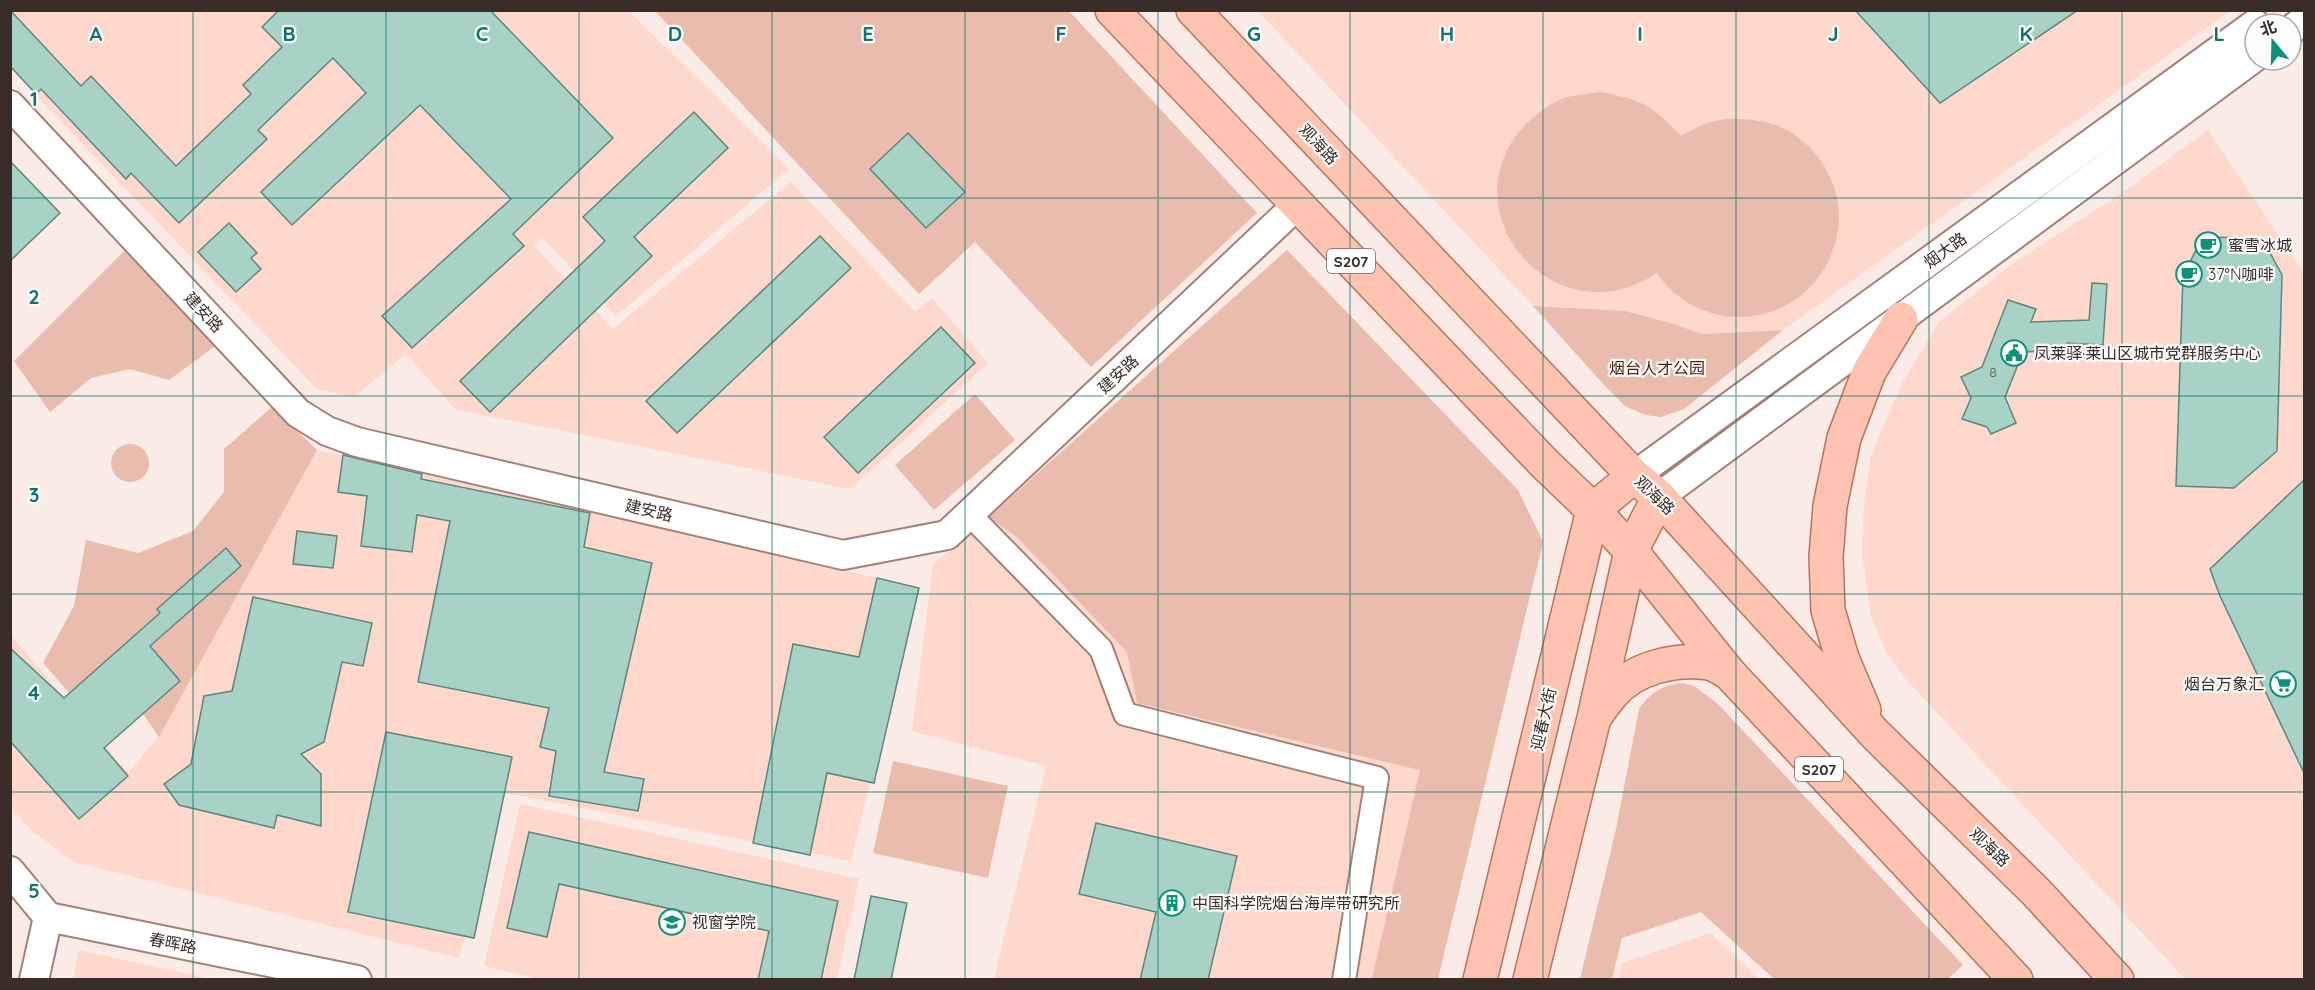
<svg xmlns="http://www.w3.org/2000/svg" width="2315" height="990" font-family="Quicksand,'Noto Sans SC',sans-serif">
<rect width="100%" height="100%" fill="#fbebe6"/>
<!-- built -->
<g fill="#fed8cc">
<polygon points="11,11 629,11 789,169 616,316 543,238 534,246 613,329 791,182 915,312 932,298 988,363 850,489 455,409 406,354 354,397 317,389 11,69"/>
<polygon points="1258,11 2230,11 1783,330 1702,334 1671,323 1625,311 1533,306"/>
<polygon points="2208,130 2304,273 2304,979 2185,979 1903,676 1886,652 1871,616 1862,553 1864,504 1871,455 1901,385 1939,322 2016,261 2122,193"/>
<polygon points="1287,250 1518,490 1543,542 1438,979 994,979 1046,766 912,731 933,565"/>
<polygon points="317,450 917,587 851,861 505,793 459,958 74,862 30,829 11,807 10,634 128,773 159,736"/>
<polygon points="520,804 859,879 837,979 545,980 484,966"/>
<polygon points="1710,933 1760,979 1618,979 1622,963"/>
<polygon points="79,950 212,979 73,979"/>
</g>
<!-- green -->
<g fill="#e9bcae">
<polygon points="655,11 1069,11 1257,213 1091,367 975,242 919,294"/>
<path d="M1599,92C1641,99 1652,105 1681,136C1689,132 1697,127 1705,124C1722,117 1742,118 1759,121C1781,124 1799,135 1813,151C1872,217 1823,318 1737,317C1704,316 1675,300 1657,273C1556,341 1444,212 1525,125C1536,114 1551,102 1567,97C1577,95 1588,94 1599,92Z"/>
<polygon points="126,249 218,344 169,380 130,369 91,378 50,412 14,361"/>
<polygon points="1287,250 1518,490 1543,542 1438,979 1372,979 1420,770 1137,703 1127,652 1018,538 989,517"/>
<polygon points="1533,306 1625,311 1671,323 1702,334 1783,330 1684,409 1661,417 1645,415 1625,406 1605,386"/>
<polygon points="975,394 1015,440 934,510 895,465"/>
<polygon points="272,407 317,450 159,737 143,714 111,741 43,663 74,606 86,540 138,553 193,531 224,492 224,449"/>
<circle cx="130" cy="463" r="19"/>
<path d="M1683,683L1694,686L1718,704L1963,965L1948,979H1774L1701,912L1622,938L1612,979H1580L1616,829L1639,709C1651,692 1662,685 1683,683Z"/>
<polygon points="893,761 1008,786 988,878 873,853"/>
</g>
<!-- building -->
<g fill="#a8d2c6" stroke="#5e867b" stroke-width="1.5">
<polygon points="10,10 81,86 91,76 176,166 251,94 243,85 282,47 262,27 279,10 490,10 613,138 513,234 524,246 412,348 382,316 511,199 420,105 292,225 261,192 366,93 333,58 258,130 267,139 179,223 131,173 126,179 41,89 36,94 10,66"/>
<polygon points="1855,10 2078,10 1940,103"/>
<polygon points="694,112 728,148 634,237 652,256 490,412 460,381 605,241 583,217"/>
<polygon points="908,133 965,192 926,228 870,169"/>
<polygon points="10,161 60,213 10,261"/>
<polygon points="229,223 257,253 251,258 261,269 236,292 198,252"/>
<polygon points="820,236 851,268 677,433 646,401"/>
<polygon points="2203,237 2262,238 2282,275 2277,451 2234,488 2176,486 2183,275"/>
<polygon points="2092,283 2107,284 2103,345 2067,343 2068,350 2023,352 2005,397 2016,423 1991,434 1987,427 1962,419 1971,398 1961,377 1982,367 2008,300 2036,309 2031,322 2089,320"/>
<polygon points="941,327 975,363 858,473 824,437"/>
<polygon points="343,455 422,474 421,479 590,513 584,547 652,563 604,772 644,779 638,811 549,796 556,751 540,747 549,708 418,682 450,521 417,515 412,552 361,546 367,496 338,492"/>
<polygon points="2304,480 2304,773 2220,596 2210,569"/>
<polygon points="297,531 337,536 333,568 293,564"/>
<polygon points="226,548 241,566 150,646 180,681 104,748 128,776 79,819 10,741 10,648 64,698 160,613 157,609"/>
<polygon points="877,578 919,588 874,783 827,773 810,855 753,843 793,644 859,657"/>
<polygon points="253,597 372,623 363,666 342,662 324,742 301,754 321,774 321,826 277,815 274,828 179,805 164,784 191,764 204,696 232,691"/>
<polygon points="386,732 512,757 474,938 348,912"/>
<polygon points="1096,823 1237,856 1208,980 1140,980 1156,912 1079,894"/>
<polygon points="529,832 838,901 821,980 758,980 769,931 559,884 547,937 507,928"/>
<polygon points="871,896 907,903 891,980 854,980"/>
</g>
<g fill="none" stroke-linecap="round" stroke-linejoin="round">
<!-- minor casing -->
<g stroke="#a48075" stroke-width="26">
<polyline id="minor" points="970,515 1101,649 1125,714 1377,778 1344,980"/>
</g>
<!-- tertiary casing -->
<g stroke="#a48075" stroke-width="32">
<g id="tertiary">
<polyline points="2291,30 2304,20"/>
<polyline points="10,105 298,413 327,431 357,442 843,555 947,535 1297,205"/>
<polyline points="1634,476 2255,24"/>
<polyline points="1659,497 2255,57"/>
<polyline points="10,871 48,917 357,980"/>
<polyline points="34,980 48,917"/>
</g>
</g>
<!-- primary casing -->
<g stroke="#b9745f" stroke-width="36">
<g id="primary">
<polyline points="1112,10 1545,464 1593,510 1631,551 1729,673 2016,980"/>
<polyline points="1193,10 1634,476 1659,497 1875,734 2037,893 2117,980"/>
<polyline points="1864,710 1842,658 1828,610 1826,557 1830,506 1844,438 1869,372 1901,319"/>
<path d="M1595,717C1600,709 1606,701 1612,694C1634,668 1675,658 1708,663C1715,664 1723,670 1729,673"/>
<polyline points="1480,980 1593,510 1634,476"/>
<polyline points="1530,980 1594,718 1631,551 1659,497"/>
</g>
</g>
<!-- minor -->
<use href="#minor" stroke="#fff" stroke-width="22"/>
<!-- tertiary -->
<use href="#tertiary" stroke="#fff" stroke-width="28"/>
<!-- primary -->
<use href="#primary" stroke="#fec3b1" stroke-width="33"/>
</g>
<!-- grid -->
<path fill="none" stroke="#0f766e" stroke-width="1.5" stroke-opacity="0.55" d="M193,10V980M386,10V980M579,10V980M772,10V980M965,10V980M1158,10V980M1350,10V980M1543,10V980M1736,10V980M1929,10V980M2122,10V980M10,198H2304M10,396H2304M10,594H2304M10,792H2304"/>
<!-- icons -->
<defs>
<g id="cafe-ring" transform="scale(1.35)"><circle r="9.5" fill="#fcfcfc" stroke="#0c917a" stroke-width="1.5"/><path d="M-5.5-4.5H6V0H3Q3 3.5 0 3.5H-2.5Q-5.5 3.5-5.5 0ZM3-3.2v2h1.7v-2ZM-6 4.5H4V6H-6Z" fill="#0c917a"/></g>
<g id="civic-ring" transform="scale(1.35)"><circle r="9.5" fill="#fcfcfc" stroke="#0c917a" stroke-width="1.5"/><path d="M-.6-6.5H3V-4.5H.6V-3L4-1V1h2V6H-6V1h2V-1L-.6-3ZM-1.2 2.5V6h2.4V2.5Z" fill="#0c917a"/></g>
<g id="supermarket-ring" transform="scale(1.35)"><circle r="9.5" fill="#fcfcfc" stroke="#0c917a" stroke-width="1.5"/><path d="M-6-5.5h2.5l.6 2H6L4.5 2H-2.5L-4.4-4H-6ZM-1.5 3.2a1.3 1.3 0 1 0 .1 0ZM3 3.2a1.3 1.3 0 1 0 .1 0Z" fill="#0c917a"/></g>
<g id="building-ring" transform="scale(1.35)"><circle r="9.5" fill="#fcfcfc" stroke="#0c917a" stroke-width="1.5"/><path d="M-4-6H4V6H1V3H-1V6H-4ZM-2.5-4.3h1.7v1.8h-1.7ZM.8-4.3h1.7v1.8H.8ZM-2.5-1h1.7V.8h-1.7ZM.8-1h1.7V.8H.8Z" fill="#0c917a"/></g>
<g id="school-ring" transform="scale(1.35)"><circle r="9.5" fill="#fcfcfc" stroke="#0c917a" stroke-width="1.5"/><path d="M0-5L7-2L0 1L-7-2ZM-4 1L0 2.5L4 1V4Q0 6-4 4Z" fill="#0c917a"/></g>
</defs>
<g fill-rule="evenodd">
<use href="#cafe-ring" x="2208" y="245"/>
<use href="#cafe-ring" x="2189" y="274"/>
<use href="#civic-ring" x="2014" y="353"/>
<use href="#supermarket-ring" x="2283" y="684"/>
<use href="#building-ring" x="1172" y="903"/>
<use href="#school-ring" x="672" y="922"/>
</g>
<g text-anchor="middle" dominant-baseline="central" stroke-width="4.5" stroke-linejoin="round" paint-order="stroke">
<!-- number labels -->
<g font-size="14" fill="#56564f">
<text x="1993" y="372">8</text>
</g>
<!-- shield labels -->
<g fill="#fcfcfc" stroke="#746a67" stroke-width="1.5">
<rect x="1327" y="249" width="48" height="24" rx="4.5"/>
<rect x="1795" y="757" width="48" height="24" rx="4.5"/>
</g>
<g font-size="15" font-weight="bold" fill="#3a2c27">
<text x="1351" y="261">S207</text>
<text x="1819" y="769">S207</text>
</g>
<!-- street labels -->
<g font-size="16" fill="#3a2c27" stroke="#fcfcfc">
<text transform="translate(1319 144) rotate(47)">观海路</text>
<text transform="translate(1945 250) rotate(-36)">烟大路</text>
<text transform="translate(204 312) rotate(47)">建安路</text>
<text transform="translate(1118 374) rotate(-43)">建安路</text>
<text transform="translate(1655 495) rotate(44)">观海路</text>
<text transform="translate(649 510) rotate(13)">建安路</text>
<text transform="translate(1543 719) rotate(-77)">迎春大街</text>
<text transform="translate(1990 847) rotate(44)">观海路</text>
<text transform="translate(173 943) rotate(11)">春晖路</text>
</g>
<!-- poi labels -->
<g font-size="16" fill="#3a2c27" stroke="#fcfcfc" text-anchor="start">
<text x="2228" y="245">蜜雪冰城</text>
<text x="2208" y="274">37°N咖啡</text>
<text x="2034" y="353">凤莱驿·莱山区城市党群服务中心</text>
<text x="2264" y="684" text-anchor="end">烟台万象汇</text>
<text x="1192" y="903">中国科学院烟台海岸带研究所</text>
<text x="692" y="922">视窗学院</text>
</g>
<!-- park labels -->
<g font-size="16" fill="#571d0a" stroke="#fcfcfc">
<text x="1657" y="368">烟台人才公园</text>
</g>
</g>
<g font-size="20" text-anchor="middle" font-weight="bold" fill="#0f766e" stroke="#fcfcfc" stroke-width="4.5" stroke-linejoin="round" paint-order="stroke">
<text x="96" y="41">A</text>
<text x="289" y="41">B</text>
<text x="482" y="41">C</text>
<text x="675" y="41">D</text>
<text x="868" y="41">E</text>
<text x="1061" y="41">F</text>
<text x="1254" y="41">G</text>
<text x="1447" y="41">H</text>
<text x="1640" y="41">I</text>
<text x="1833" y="41">J</text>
<text x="2026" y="41">K</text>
<text x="2219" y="41">L</text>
<text x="34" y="106">1</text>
<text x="34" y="304">2</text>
<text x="34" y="502">3</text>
<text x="34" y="700">4</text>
<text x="34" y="898">5</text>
</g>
<!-- border -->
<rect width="2315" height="990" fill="none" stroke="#3a2c27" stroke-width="24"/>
<!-- north arrow -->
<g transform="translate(2273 42) rotate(341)"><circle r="28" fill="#fcfcfc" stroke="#aea9a7" stroke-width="1.5"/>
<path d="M0-4.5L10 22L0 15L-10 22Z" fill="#0c917a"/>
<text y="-9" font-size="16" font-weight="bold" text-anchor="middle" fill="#3a2c27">北</text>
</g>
</svg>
